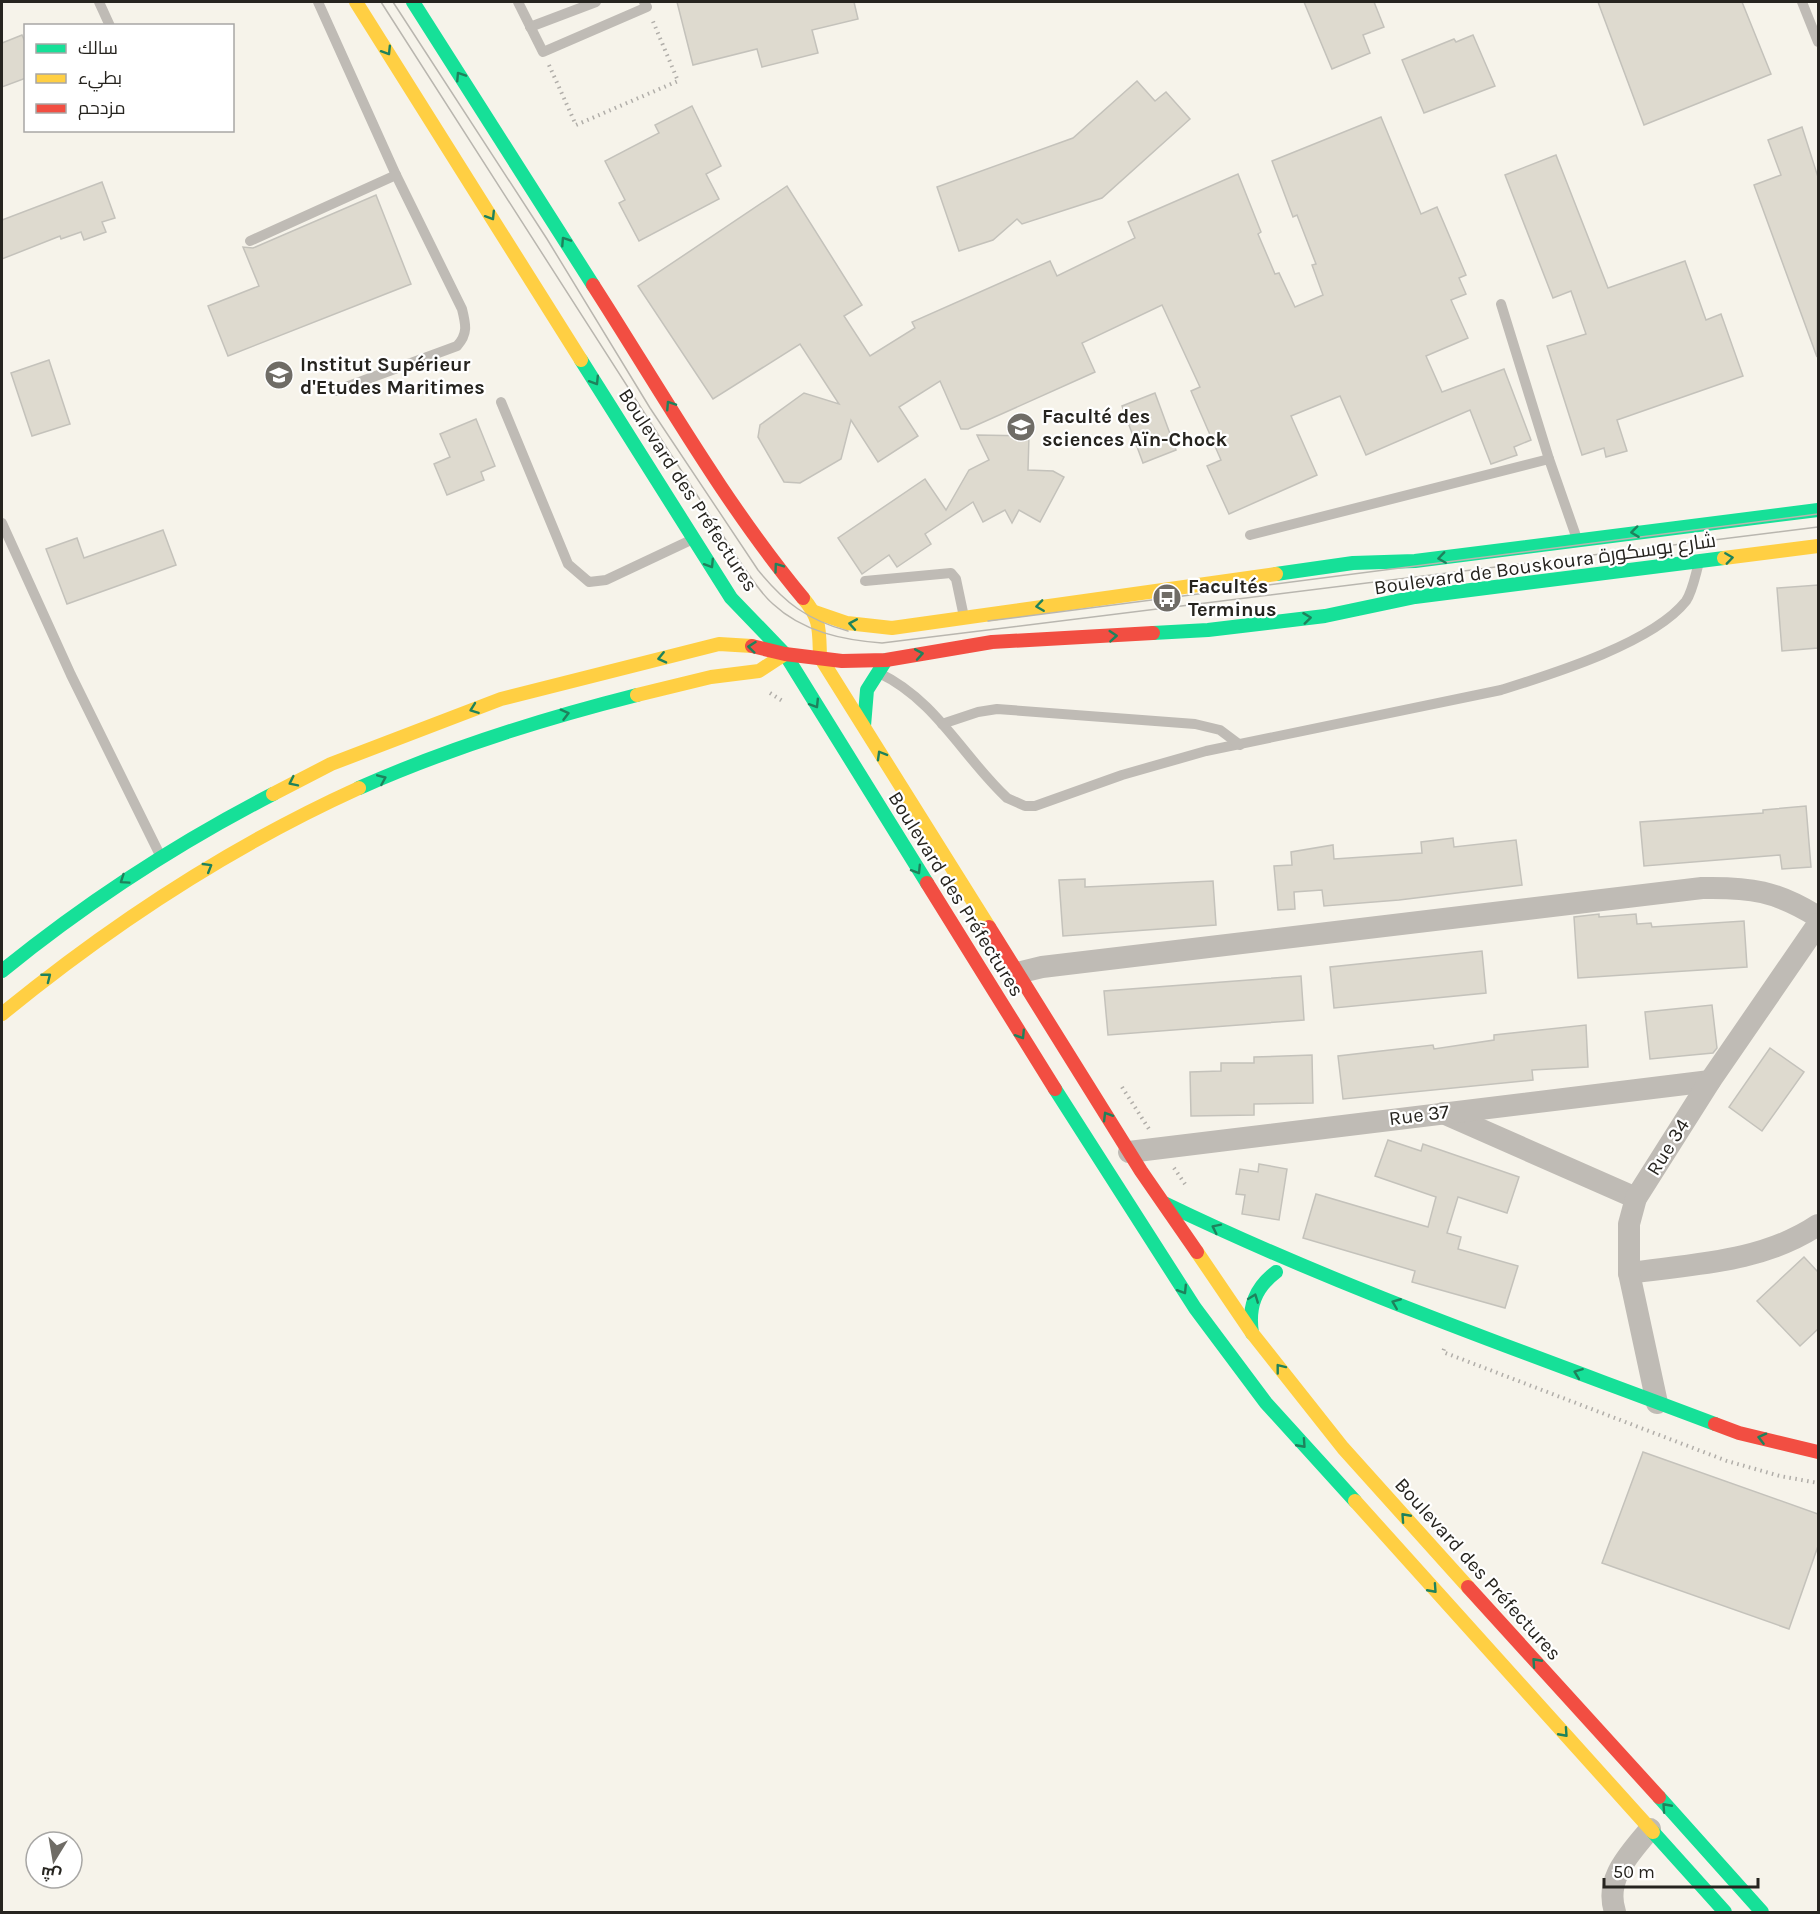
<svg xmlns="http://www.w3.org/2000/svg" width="1820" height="1914" font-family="Karla,Cairo,sans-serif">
<rect width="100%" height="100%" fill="#f6f3ea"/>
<!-- building -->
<g fill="#dedacf" stroke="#c4c2bb" stroke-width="1.5">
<polygon points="677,2 854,2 858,19 812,30 818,53 762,67 757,49 693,65"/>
<polygon points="1304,2 1374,2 1384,27 1363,35 1370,53 1332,69"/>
<polygon points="1598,2 1742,2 1771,74 1644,125"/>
<polygon points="22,35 26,44 26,78 2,87 2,43"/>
<polygon points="1473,35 1495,86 1424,113 1402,60 1454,39 1456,42"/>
<polygon points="1137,81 1155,101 1166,92 1190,119 1102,198 1022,224 1017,219 993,240 959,251 937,187 1073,138"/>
<polygon points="692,106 721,166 706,174 719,199 639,241 619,203 625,200 605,161 659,133 655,125"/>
<polygon points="1381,117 1421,214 1437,207 1466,275 1459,278 1466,294 1451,300 1468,338 1426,356 1442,392 1504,369 1531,440 1514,447 1517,455 1491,464 1470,410 1366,455 1340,396 1291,416 1317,475 1229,514 1207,466 1221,460 1191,391 1200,387 1162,305 1082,343 1095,372 968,429 961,429 940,381 899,407 918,436 878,462 851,420 841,459 800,483 784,482 758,437 760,425 804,393 839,404 800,344 713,399 638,286 787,186 862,305 844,316 870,356 915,328 912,322 1050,261 1057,276 1135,238 1128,222 1238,174 1261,232 1258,234 1275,274 1279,273 1295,307 1323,295 1312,265 1316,264 1297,215 1293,217 1272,161"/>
<polygon points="1802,127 1818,177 1817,357 1754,185 1781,175 1768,140"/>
<polygon points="1556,155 1608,288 1685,261 1706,320 1721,314 1743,376 1617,420 1627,451 1606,457 1604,448 1582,455 1547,346 1586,334 1571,291 1553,298 1505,175"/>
<polygon points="102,182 115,218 102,222 106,232 84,240 81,232 61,239 60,236 2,259 2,220"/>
<polygon points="376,195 411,284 228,356 208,306 259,286 243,247 253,248"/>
<polygon points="49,360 70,424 32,436 11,373"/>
<polygon points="1155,393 1176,450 1143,463 1122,406"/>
<polygon points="476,419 495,466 481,472 484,480 447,495 434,464 450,457 440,434"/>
<polygon points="977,435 1029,436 1028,470 1053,471 1064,477 1040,522 1019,510 1012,523 1005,510 983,522 973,502 925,534 931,544 897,567 889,555 862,574 838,538 925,479 946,510 969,470 989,460"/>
<polygon points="163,530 176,565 67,604 46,549 77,538 84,558"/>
<polygon points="1818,585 1818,648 1782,651 1777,588"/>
<polygon points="1806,806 1811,867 1782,869 1780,855 1644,866 1640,822 1763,813 1763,810"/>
<polygon points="1453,838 1454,847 1516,840 1522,885 1399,900 1324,906 1322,890 1294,892 1295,909 1278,910 1274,866 1292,865 1291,852 1333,845 1334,859 1422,853 1421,842"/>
<polygon points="1085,879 1085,887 1213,881 1216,925 1063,936 1059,880"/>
<polygon points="1599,914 1599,917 1636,914 1637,924 1651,923 1652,927 1744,921 1747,967 1578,978 1574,917"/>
<polygon points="1482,951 1486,993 1334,1008 1330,967"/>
<polygon points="1301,976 1304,1020 1108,1035 1104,991"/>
<polygon points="1712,1005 1717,1048 1713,1053 1650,1059 1645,1012"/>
<polygon points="1586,1025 1588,1067 1532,1070 1533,1080 1343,1099 1338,1056 1433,1045 1434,1049 1494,1040 1494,1035"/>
<polygon points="1770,1048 1804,1072 1762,1131 1729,1107"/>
<polygon points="1312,1055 1313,1103 1254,1104 1254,1115 1191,1116 1190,1072 1221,1071 1221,1063 1254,1063 1254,1057"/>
<polygon points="1388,1140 1421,1151 1423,1144 1519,1177 1507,1213 1458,1197 1447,1233 1461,1237 1458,1249 1518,1266 1505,1308 1412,1282 1415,1271 1303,1238 1316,1194 1428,1227 1436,1197 1375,1176"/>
<polygon points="1259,1164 1287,1169 1279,1220 1242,1214 1245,1195 1236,1194 1240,1169 1258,1172"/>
<polygon points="1804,1257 1818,1272 1818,1329 1800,1346 1757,1301"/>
<polygon points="1643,1452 1818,1514 1818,1546 1789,1629 1602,1563"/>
</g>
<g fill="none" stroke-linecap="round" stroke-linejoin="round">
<!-- path -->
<g stroke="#b1aea9" stroke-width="4" stroke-dasharray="1.5 4.5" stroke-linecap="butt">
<polyline points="549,65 576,125 678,81 652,19"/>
<polyline points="770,693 784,702"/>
<polyline points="1122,1087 1149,1129"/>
<polyline points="1174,1168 1185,1184"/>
<polyline points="1444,1349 1443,1352 1727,1461 1780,1476 1818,1483"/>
</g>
<!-- lane -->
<g stroke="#bfbbb5" stroke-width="10">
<polyline points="99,2 110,26"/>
<path d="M318,2L396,175L462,309C466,325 468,334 457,346L335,391"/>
<polyline points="518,2 543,52 647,7 644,2"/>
<polyline points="1802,2 1818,42"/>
<polyline points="530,27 596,2"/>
<polyline points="250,241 396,175"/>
<polyline points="1501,304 1549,459"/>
<polyline points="501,402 568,564 589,582 606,580 691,540"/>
<polyline points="2,523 71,675 159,853"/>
<polyline points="1250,535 1549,459 1577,539"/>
<polyline points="865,581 951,573 956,579 964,617"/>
<path d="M879,673C936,700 963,757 1007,798L1025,806H1035L1122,775L1206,751L1501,690C1552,674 1653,643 1686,601C1692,592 1695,577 1698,566"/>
<polyline points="942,724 978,712 997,709 1195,724 1220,730 1240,745"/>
</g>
<!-- street -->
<g stroke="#bfbbb5" stroke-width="22">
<path d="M1017,973L1042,967L1702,888C1750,887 1777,891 1818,917"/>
<polyline points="1443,1113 1636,1198"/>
<polyline points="1129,1152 1710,1081"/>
<path d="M1629,1273C1694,1264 1763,1262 1818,1225"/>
<polyline points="1657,1403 1629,1273 1629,1224 1636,1198 1710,1081 1818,924"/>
<path d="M1615,1912C1604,1878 1630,1854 1650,1829"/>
</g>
<!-- fast -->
<g stroke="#16e098" stroke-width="14">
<polyline points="413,2 593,285"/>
<polyline points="581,360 731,598 785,654 927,883"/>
<polyline points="1276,574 1353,563 1415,561 1818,510"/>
<polyline points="1153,633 1208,630 1325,616 1415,597 1724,558"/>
<polyline points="864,726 867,690 886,660"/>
<path d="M359,788C449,748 542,719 637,695"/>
<path d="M2,971C87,902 176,844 273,794"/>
<polyline points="1055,1089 1195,1308 1266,1403 1355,1501"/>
<path d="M1164,1203C1342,1289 1530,1354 1715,1424"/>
<path d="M1252,1333C1248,1307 1255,1288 1276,1272"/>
<polyline points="1659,1797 1762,1912"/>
<polyline points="1653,1832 1725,1912"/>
</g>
<!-- slow -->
<g stroke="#ffcf43" stroke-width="14">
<polyline points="356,2 581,360"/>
<polyline points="1724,558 1818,546"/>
<path d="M803,598C821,619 819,630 820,657L989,927"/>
<polyline points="815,612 847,623 892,628 1276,574"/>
<polyline points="637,695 711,677 759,671 785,654"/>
<polyline points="273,794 331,764 501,699 719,644 752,646"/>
<path d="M2,1014C112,924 229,847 359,788"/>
<polyline points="1197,1252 1252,1333 1343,1448 1468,1587"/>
<polyline points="1355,1501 1653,1832"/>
</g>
<!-- jam -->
<g stroke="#f24e42" stroke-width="14">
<path d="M593,285C660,389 724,503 803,598"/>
<polyline points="752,646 785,654 842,661 886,660 992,642 1153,633"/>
<polyline points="927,883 1055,1089"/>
<polyline points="989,927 1141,1171 1197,1252"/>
<polyline points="1715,1424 1739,1433 1818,1452"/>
<polyline points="1468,1587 1659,1797"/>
</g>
<!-- tram -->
<g stroke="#b9b6af" stroke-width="1.5">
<path d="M381,2L738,559C749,574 759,592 773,604C803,632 843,640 882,643L1818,527"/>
<path d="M393,2L547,239L650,408L758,570C785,603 807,620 848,631"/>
<polyline points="988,621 1818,514"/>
</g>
</g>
<!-- one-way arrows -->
<defs><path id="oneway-chevron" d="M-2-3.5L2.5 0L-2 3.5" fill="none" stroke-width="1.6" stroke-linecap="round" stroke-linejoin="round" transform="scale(1.5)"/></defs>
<g stroke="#1e825c">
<use href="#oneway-chevron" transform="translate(387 51) rotate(58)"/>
<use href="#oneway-chevron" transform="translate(460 76) rotate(-123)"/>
<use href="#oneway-chevron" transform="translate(491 216) rotate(58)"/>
<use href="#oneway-chevron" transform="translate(565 241) rotate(-123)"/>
<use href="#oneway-chevron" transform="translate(595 381) rotate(58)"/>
<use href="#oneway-chevron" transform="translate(670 405) rotate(-123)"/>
<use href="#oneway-chevron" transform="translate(1635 532) rotate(173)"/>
<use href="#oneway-chevron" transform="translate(1442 558) rotate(172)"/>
<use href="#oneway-chevron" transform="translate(1729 558) rotate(-8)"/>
<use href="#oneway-chevron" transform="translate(710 564) rotate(58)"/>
<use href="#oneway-chevron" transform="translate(778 567) rotate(-126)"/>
<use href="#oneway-chevron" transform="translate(1040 606) rotate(172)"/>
<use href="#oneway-chevron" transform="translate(1307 618) rotate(-7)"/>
<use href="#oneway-chevron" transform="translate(853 624) rotate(-170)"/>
<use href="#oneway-chevron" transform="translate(1113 636) rotate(-4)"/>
<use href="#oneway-chevron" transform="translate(752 647) rotate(-174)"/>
<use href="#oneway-chevron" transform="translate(919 654) rotate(-10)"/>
<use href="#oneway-chevron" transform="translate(662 658) rotate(167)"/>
<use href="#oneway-chevron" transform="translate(815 704) rotate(58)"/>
<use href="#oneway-chevron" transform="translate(474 709) rotate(160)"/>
<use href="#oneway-chevron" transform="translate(565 714) rotate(-15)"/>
<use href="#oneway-chevron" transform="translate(881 755) rotate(-120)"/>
<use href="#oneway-chevron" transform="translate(382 779) rotate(-23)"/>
<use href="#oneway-chevron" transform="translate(293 782) rotate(154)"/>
<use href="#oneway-chevron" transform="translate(208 867) rotate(-31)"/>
<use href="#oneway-chevron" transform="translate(917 870) rotate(58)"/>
<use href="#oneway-chevron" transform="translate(124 880) rotate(146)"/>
<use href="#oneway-chevron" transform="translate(47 977) rotate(-38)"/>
<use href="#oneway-chevron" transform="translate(1021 1035) rotate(58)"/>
<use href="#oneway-chevron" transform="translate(1107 1116) rotate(-121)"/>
<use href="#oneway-chevron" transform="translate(1216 1228) rotate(-154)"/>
<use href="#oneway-chevron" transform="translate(1183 1290) rotate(58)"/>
<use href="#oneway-chevron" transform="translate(1254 1298) rotate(-69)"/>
<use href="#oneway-chevron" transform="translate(1396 1303) rotate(-158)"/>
<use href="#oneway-chevron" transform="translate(1280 1368) rotate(-128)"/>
<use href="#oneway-chevron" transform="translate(1578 1373) rotate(-159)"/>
<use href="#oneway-chevron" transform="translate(1762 1438) rotate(-166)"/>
<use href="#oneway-chevron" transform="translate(1302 1444) rotate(48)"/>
<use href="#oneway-chevron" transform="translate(1405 1517) rotate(-132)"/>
<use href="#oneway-chevron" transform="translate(1433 1589) rotate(48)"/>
<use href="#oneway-chevron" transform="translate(1536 1662) rotate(-132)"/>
<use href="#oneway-chevron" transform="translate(1564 1733) rotate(48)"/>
<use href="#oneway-chevron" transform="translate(1666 1807) rotate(-132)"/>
</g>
<!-- icons -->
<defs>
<g id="university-disc" transform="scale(1.5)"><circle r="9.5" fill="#6f6c66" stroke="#fff"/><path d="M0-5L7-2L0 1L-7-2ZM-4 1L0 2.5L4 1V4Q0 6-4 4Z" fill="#fff"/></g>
<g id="bus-disc" transform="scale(1.5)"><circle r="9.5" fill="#6f6c66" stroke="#fff"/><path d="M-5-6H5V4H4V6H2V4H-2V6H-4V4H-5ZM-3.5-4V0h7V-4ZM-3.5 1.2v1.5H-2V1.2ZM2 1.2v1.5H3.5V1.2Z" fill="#fff"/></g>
</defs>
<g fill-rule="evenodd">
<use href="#university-disc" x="279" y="375"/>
<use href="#university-disc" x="1021" y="427"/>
<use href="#bus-disc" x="1167" y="598"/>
</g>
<g text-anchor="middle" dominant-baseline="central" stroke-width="4.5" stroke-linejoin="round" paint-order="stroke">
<!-- poi labels -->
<g font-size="20" font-weight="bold" fill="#26241f" stroke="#fff" text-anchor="start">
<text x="300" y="364">Institut Supérieur<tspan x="300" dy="23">d'Etudes Maritimes</tspan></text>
<text x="1042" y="416">Faculté des<tspan x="1042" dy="23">sciences Aïn-Chock</tspan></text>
<text x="1188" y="586">Facultés<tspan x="1188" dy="23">Terminus</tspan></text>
</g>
<!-- street labels -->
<g font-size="20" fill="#26241f" stroke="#fff">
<text transform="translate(688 490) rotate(57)">Boulevard des Préfectures</text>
<text transform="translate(1545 564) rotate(-8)">Boulevard de Bouskoura شارع بوسكورة</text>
<text transform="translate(956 894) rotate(58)">Boulevard des Préfectures</text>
<text transform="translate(1419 1115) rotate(-7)">Rue 37</text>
<text transform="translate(1668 1147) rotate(-58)">Rue 34</text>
<text transform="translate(1478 1569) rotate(48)">Boulevard des Préfectures</text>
</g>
</g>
<!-- border -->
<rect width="1820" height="1914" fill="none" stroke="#26241f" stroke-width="6"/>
<!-- legend -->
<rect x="24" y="24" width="210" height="108" fill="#ffffff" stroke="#a8a7a5" stroke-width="1.5"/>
<rect x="36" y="44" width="30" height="9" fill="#16e098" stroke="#a8a7a5" stroke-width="1.5"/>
<text x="78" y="54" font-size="18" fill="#26241f">سالك</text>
<rect x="36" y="74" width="30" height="9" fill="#ffcf43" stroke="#a8a7a5" stroke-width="1.5"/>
<text x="78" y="84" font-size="18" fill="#26241f">بطيء</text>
<rect x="36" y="104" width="30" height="9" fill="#f24e42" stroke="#a8a7a5" stroke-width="1.5"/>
<text x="78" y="114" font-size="18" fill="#26241f">مزدحم</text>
<!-- north arrow -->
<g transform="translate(54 1860) rotate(191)"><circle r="28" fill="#ffffff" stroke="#a8a7a5" stroke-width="1.5"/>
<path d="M0-4.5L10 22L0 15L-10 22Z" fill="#6f6c66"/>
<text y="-9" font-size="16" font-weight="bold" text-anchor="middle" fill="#26241f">ش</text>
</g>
<!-- scale -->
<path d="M1604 1878v9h154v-9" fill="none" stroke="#26241f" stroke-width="3"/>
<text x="1613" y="1878" font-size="18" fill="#26241f" stroke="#ffffff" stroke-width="4.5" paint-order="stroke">50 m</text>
</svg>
